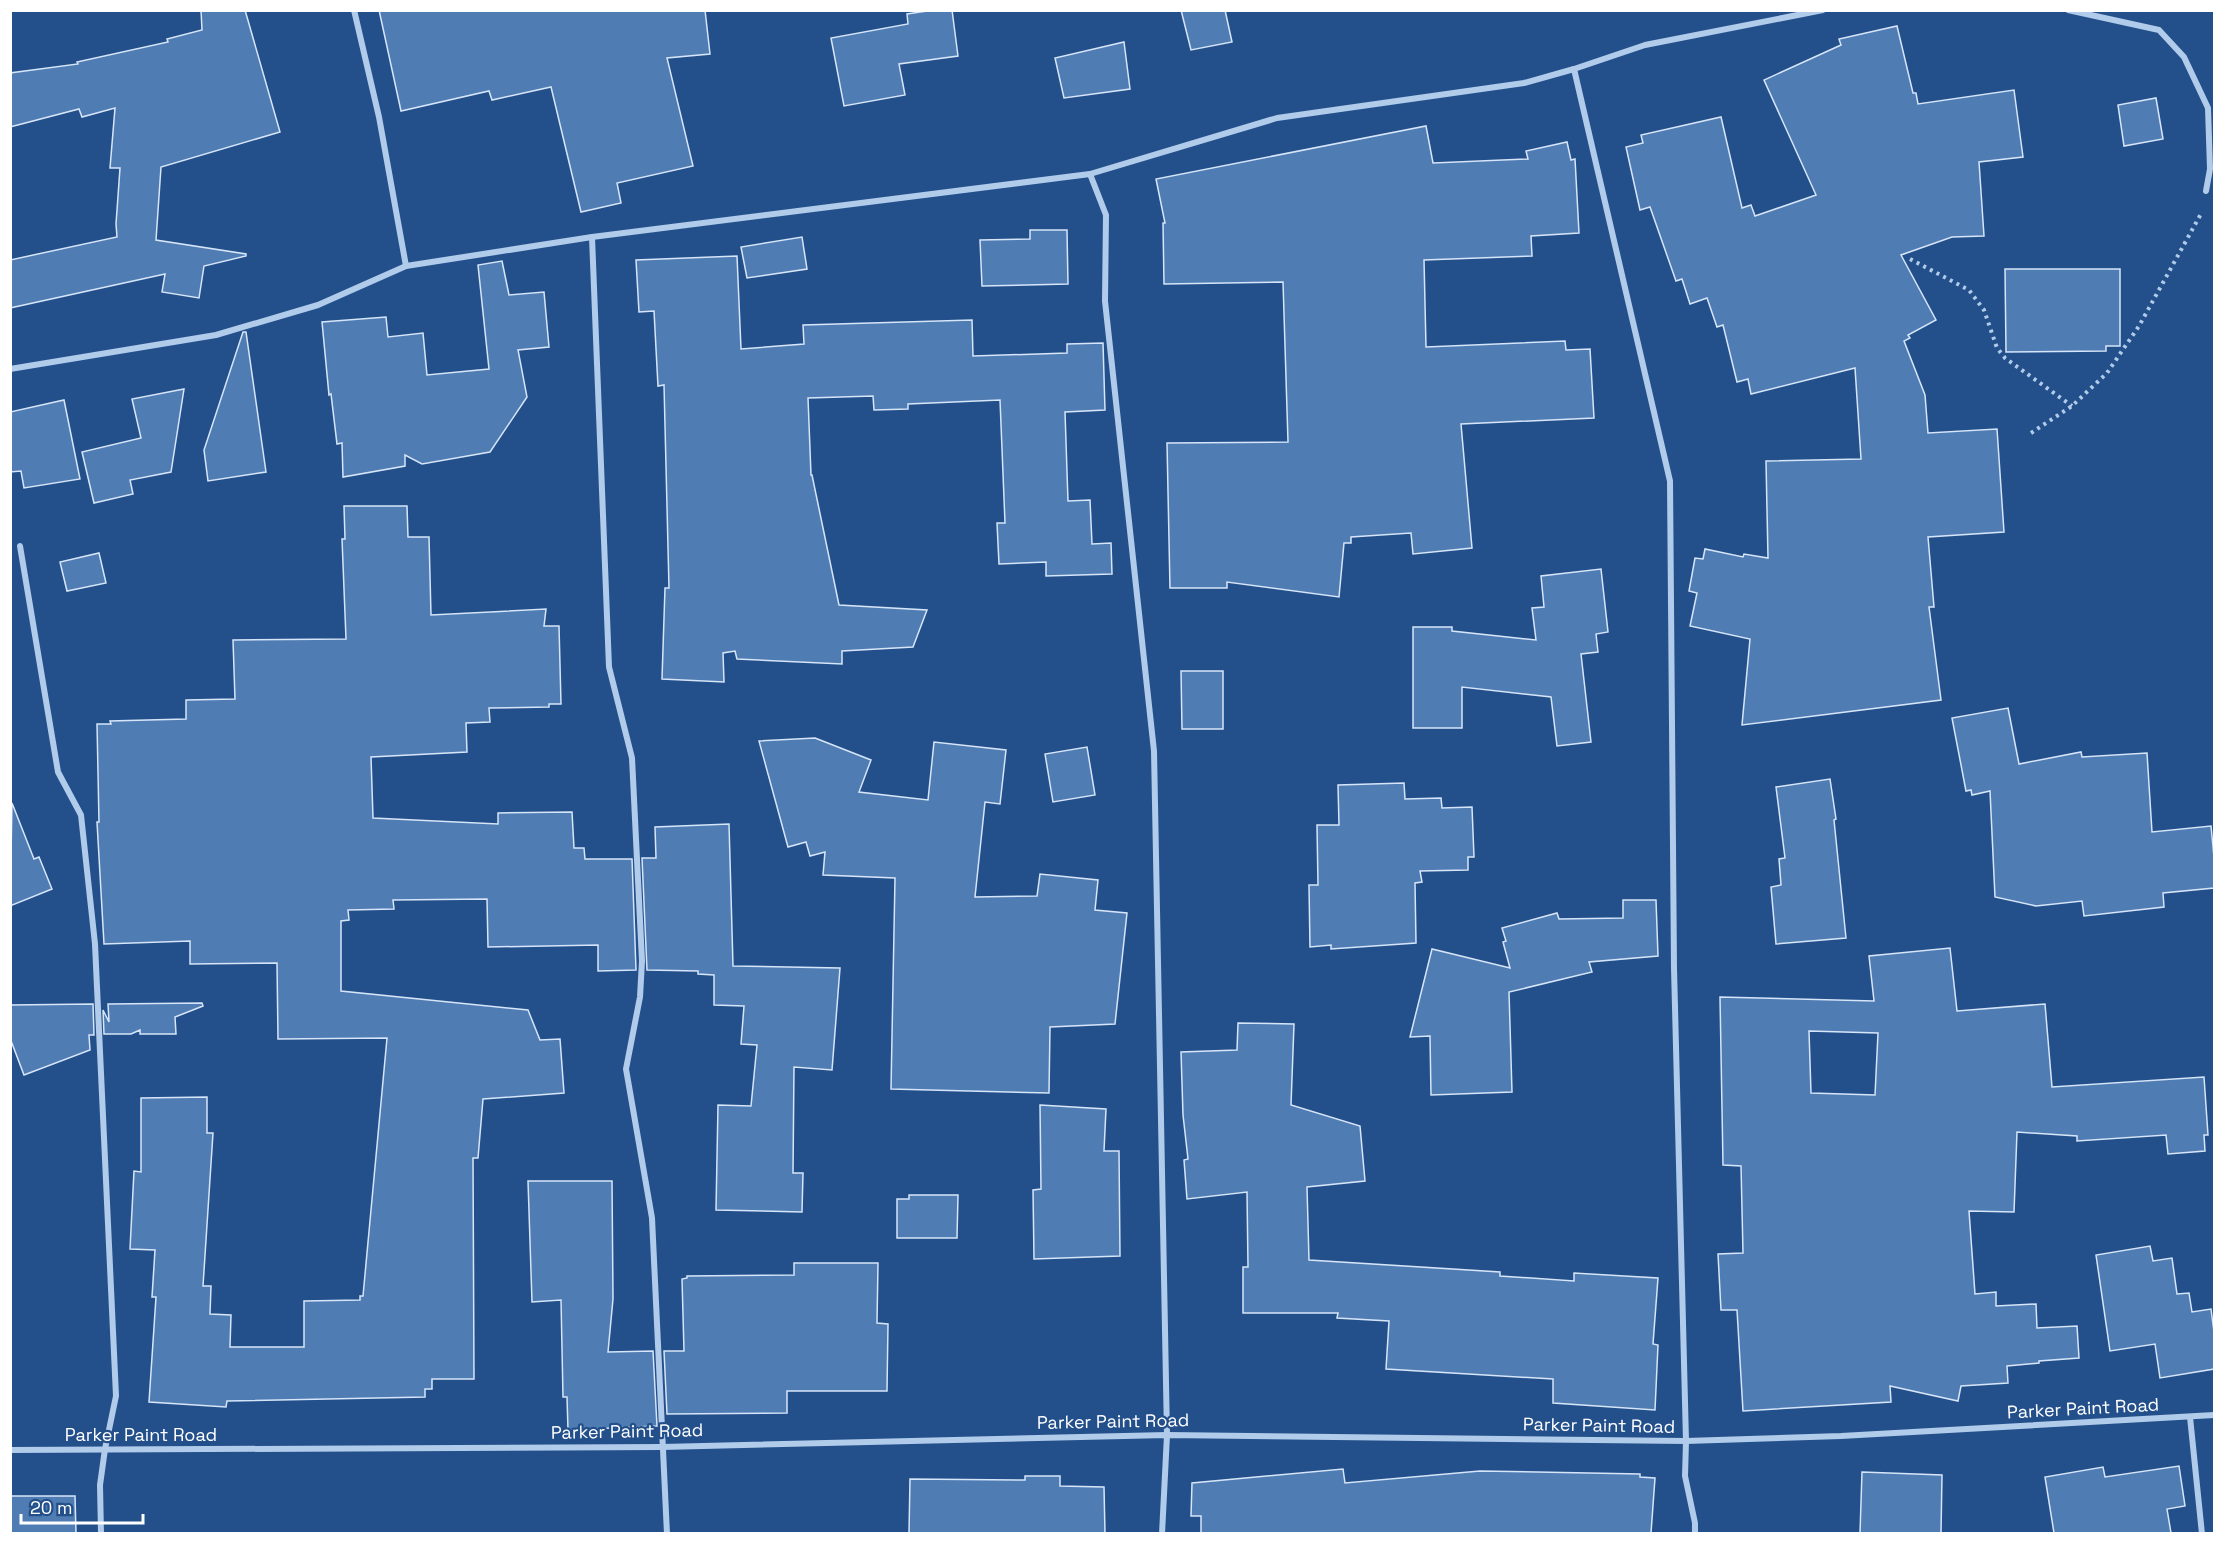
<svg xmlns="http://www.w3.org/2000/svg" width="2225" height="1544" font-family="'Space Grotesk',sans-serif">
<rect width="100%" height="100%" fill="#23508b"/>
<!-- building -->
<g fill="#507cb4" stroke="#d6e5f8" stroke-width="1.5" fill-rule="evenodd">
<polygon points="201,10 245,10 280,132 161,167 156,240 246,254 246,256 204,266 199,298 162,292 165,274 10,308 10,260 117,237 116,224 120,168 110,168 115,108 82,117 79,109 10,127 10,73 78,64 77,62 168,42 167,39 202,30"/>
<polygon points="379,10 705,10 710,54 667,58 693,166 617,183 621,203 581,212 551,87 492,100 489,91 401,111"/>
<polygon points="934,10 952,10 958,56 899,64 905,95 844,106 831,38 908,24 907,14"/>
<polygon points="1181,10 1225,10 1232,42 1191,50"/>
<polygon points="1897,26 1913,93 1916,93 1918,104 2014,90 2023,157 1979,162 1984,236 1952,237 1901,255 1936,320 1908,335 1910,338 1904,341 1925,395 1928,433 1997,429 2004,532 1928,537 1934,607 1929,607 1941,700 1742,725 1750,639 1690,626 1697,593 1689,591 1695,558 1703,559 1705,549 1743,557 1744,554 1768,558 1766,461 1861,459 1855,368 1751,394 1748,379 1737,382 1723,325 1717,327 1707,298 1690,304 1682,279 1676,281 1650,207 1640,210 1626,147 1643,143 1641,135 1721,117 1742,208 1751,205 1755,216 1816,195 1764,80 1841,45 1839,39"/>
<polygon points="1124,42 1130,89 1064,98 1055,58"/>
<polygon points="2156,98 2163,139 2124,146 2118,105"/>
<polygon points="1426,126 1433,163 1528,159 1526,151 1567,142 1571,160 1575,159 1579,233 1531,236 1532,256 1424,260 1426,347 1565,341 1566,350 1590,349 1594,418 1461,424 1472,548 1413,554 1411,533 1351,537 1351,543 1344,543 1339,597 1227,582 1227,588 1170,588 1167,443 1288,442 1283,282 1164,284 1163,223 1165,223 1156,179"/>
<polygon points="1030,230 1067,230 1068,284 982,286 980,240 1030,239"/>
<polygon points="802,237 807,269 747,278 741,247"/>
<polygon points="737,256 741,349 804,344 803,325 972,320 973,356 1067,353 1067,344 1103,343 1105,410 1065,412 1068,501 1090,500 1092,544 1111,543 1112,574 1046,576 1046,562 999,564 997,523 1005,523 1000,400 908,404 908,409 874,410 873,396 808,398 811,475 812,475 839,605 927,610 913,647 842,651 842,664 737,659 735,651 723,653 724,682 662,679 665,588 669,588 664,385 658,386 654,311 639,312 636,260"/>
<polygon points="502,261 509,295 544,292 549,347 518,350 527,397 490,452 422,464 405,455 405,466 343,477 342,443 337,444 331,394 329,395 322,322 386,317 388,337 423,333 427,375 489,369 478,265"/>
<polygon points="2005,269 2120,269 2120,346 2106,346 2106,351 2006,352"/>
<polygon points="243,332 246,332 266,472 208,481 204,450"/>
<polygon points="184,389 171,472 130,480 133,494 94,503 82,452 141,438 132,399"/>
<polygon points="64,400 80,479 24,488 21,471 10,472 10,412"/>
<polygon points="344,506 407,506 408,537 429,537 431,615 546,609 544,626 559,626 561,704 549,704 549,707 489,708 490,722 466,723 467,752 371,757 373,818 498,824 498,813 572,812 574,848 584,848 585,859 632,859 636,970 598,971 598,945 488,947 487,899 393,900 394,909 348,910 349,920 341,921 341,991 528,1010 540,1040 560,1039 564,1093 483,1099 478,1158 473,1158 474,1379 432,1379 432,1389 425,1389 425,1397 227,1401 226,1407 149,1402 156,1297 152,1297 155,1250 130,1249 134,1171 141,1172 141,1098 207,1097 207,1133 213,1133 203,1286 211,1286 210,1314 231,1315 230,1347 304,1347 304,1301 360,1300 360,1296 363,1296 387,1038 278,1039 277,963 190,964 190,941 104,944 97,822 99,822 97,724 111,724 110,721 186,719 186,700 235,699 233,640 346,639 342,539 345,539"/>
<polygon points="99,553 106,583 67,591 60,562"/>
<polygon points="1601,569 1608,632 1596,634 1598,652 1581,654 1591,742 1557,746 1551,697 1462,687 1462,728 1413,728 1413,627 1452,627 1452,631 1536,640 1532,608 1544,607 1541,576"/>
<polygon points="1181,671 1223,671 1223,729 1182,729"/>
<polygon points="2008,708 2019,764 2081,752 2082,757 2147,753 2152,832 2211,826 2214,857 2214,888 2163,893 2164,907 2084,916 2082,901 2036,906 1995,897 1990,791 1972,795 1971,790 1966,791 1952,718"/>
<polygon points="815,738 871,760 859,792 928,800 934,742 1006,750 1000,804 985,802 975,897 1037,896 1040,874 1098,880 1095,910 1127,913 1115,1024 1050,1027 1049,1093 891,1089 895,878 823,875 825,852 810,856 806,842 788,847 759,741"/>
<polygon points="1087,747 1095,795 1053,802 1045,754"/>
<polygon points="1830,779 1836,819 1834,820 1846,938 1776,944 1771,887 1781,885 1779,859 1785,858 1776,787"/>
<polygon points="1404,783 1405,799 1441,798 1442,808 1472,807 1474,857 1468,857 1468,870 1420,871 1422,882 1415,883 1416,943 1331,949 1331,945 1310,947 1309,885 1318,885 1317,825 1339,825 1338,785"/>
<polygon points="12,803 34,859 39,857 52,889 10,906"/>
<polygon points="729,824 733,966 840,968 832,1070 794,1067 793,1173 803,1173 802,1212 716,1210 718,1105 751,1106 757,1045 741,1044 744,1006 714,1005 714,975 698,974 698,971 647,970 642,858 656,858 655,827"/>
<polygon points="1623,900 1656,900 1658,956 1589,962 1592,972 1509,992 1512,1092 1431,1095 1430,1036 1410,1037 1432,949 1510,968 1503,942 1506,941 1502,928 1557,913 1559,919 1623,918"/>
<path d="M1950,948L1957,1011L2045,1004L2052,1087L2204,1077L2208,1135H2204L2205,1151L2168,1154L2166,1135L2077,1141V1136L2017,1132L2014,1212L1969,1211L1975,1294L1996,1292V1306L2036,1304L2037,1328L2077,1326L2079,1358L2039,1361V1363L2007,1366L2008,1383L1961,1386L1958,1401L1890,1386L1891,1402L1743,1411L1737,1310H1721L1718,1254L1743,1253L1741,1166L1723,1165L1720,997L1874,1001L1869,956ZM1809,1031L1878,1033L1875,1095L1811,1093Z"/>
<polygon points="202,1003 203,1006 175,1017 176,1034 140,1034 140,1030 131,1034 104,1034 103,1010 109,1022 108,1004"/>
<polygon points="93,1004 94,1035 89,1035 90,1050 24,1075 10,1038 10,1005"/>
<polygon points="1238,1023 1294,1024 1291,1105 1360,1126 1365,1181 1307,1187 1309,1260 1500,1272 1500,1276 1574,1281 1574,1273 1658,1278 1653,1344 1658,1345 1655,1410 1553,1403 1553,1379 1386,1369 1389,1321 1337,1318 1338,1313 1243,1313 1243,1267 1248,1267 1247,1192 1187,1199 1184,1160 1188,1159 1183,1115 1181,1052 1237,1050"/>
<polygon points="1040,1105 1106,1109 1104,1151 1119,1151 1120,1256 1034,1259 1033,1190 1041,1189"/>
<polygon points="528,1181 612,1181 613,1299 608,1352 653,1351 657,1426 568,1430 567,1397 563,1397 561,1300 532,1302"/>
<polygon points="909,1195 958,1195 957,1238 897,1238 897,1199 909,1199"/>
<polygon points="2150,1246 2153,1261 2172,1258 2177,1294 2189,1293 2192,1312 2211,1309 2214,1332 2214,1369 2160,1378 2155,1344 2110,1351 2096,1255"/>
<polygon points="794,1263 878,1263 877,1323 888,1324 887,1391 787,1391 787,1413 667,1414 664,1351 684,1351 682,1279 687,1278 687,1276 794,1275"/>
<polygon points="2179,1466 2185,1506 2167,1509 2171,1533 2054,1533 2045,1477 2103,1467 2105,1477"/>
<polygon points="1343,1469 1345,1483 1480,1471 1640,1474 1640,1477 1655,1478 1651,1533 1201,1533 1201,1516 1191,1516 1192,1483"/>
<polygon points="1862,1472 1942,1475 1941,1533 1860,1533"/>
<polygon points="1025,1476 1060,1476 1060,1486 1104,1487 1105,1533 909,1533 910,1479 1025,1480"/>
<polygon points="10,1496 75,1496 76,1533 10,1533"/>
</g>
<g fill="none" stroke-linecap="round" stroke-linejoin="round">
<!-- path -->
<g stroke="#b1cbea" stroke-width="4" stroke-dasharray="3 4.5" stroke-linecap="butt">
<polyline points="1910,259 1969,290 1984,310 1997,348 2005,358 2072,406"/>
<polyline points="2031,433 2072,406 2107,373 2139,326 2202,212"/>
</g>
<!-- minor -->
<g stroke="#b1cbea" stroke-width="6">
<polyline points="354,10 379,117 406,266"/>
<polyline points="2068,10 2159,30 2184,57 2208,108 2210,169 2206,191"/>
<polyline points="1574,69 1670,481 1674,968 1686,1441 1685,1476 1695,1523 1695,1534"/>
<polyline points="1090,174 1106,215 1105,301 1154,751 1167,1435 1162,1534"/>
<polyline points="592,237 609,667 632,758 642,961 640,997 626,1069 652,1218 667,1534"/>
<polyline points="10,369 216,335 318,305 406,266 592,237 1090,174 1277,118 1524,83 1574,69 1645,45 1823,10"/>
<polyline points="20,546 58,772 81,815 95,944 116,1396 105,1449 100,1485 101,1534"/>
<polyline points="2190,1417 2202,1534"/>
<polyline points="10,1450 662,1447 1167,1435 1686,1441 1841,1436 2214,1415"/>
</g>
</g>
<g text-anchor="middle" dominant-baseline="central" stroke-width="4.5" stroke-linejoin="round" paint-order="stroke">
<!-- street labels -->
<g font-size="18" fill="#fff" stroke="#23508b">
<text transform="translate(2083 1408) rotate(-3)">Parker Paint Road</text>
<text transform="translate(1113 1421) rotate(-1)">Parker Paint Road</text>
<text transform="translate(1599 1425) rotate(1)">Parker Paint Road</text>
<text transform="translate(627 1431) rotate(-1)">Parker Paint Road</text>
<text x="141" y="1434">Parker Paint Road</text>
</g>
</g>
<!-- border -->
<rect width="2225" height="1544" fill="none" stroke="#ffffff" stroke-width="24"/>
<!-- scale -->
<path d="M21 1514v9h122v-9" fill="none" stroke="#ffffff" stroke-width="3"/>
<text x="30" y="1514" font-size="18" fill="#ffffff" stroke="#23508b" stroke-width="4.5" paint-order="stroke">20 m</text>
</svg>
